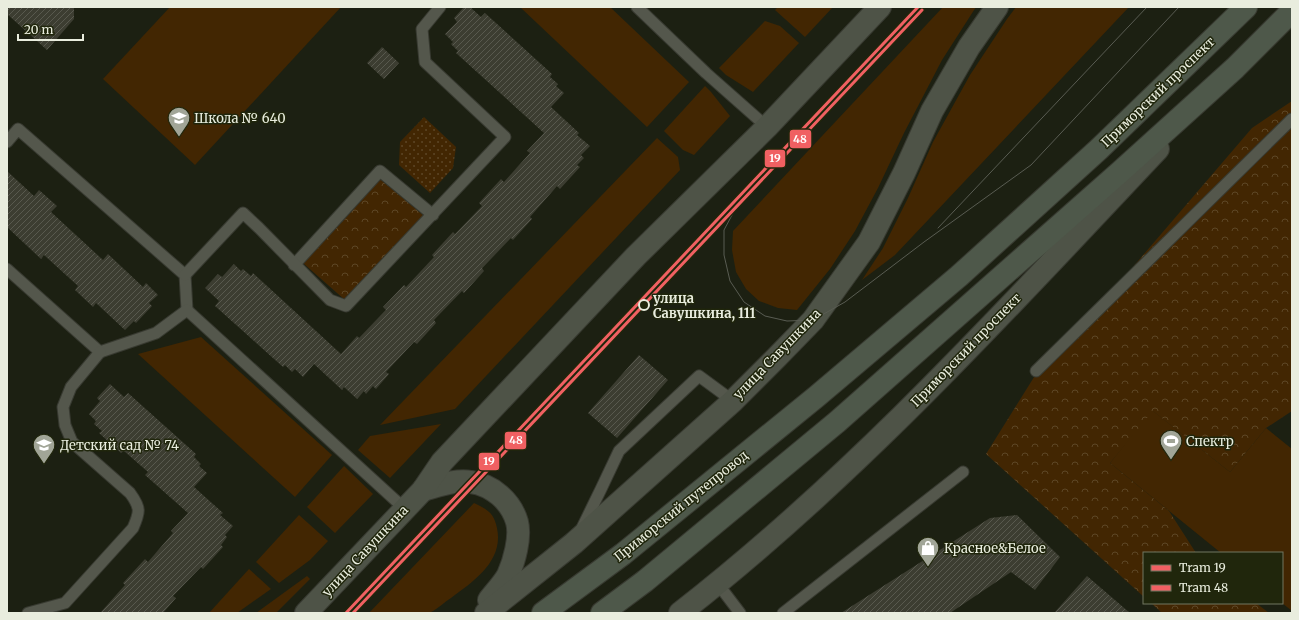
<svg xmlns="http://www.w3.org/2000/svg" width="1299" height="620" font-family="Merriweather,serif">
<defs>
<pattern id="forest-crowns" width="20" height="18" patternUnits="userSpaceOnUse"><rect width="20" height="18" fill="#422602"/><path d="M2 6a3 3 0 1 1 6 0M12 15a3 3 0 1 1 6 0" fill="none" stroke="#5d4626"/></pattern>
<pattern id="park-dots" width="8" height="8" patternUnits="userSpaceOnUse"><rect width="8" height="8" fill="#422602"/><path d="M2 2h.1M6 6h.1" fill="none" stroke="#5d4626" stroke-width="1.8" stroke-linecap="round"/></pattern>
<pattern id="building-hatch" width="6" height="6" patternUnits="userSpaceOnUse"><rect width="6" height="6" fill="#3c3d31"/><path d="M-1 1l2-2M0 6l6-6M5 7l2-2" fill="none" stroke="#58594e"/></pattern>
</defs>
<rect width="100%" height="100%" fill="#1c2012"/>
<!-- green -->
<g fill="#422602">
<polygon points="170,7 341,7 195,165 103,79"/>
<polygon points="520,7 610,7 689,82 647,127"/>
<polygon points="778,7 833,7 805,37 775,10"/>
<polygon points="943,7 976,7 942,60 904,133 878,188 855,231 830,269 797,310 778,308 759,301 746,289 736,272 732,250 733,231"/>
<polygon points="1016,7 1129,7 895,255 862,280 883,248 908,198 933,142 970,75 1007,19"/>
<polygon points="765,21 780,26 799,43 753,92 726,75 719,68"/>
<polygon points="705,86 711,92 730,116 694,155 683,150 664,131"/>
<polygon points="657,138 678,157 680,170 455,409 380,425"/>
<polygon points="201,337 332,455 295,497 138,354"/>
<polygon points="1152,410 1230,472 1266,428 1292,449 1292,611 1282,603 1282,553 1221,553 1110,463"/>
<polygon points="441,424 390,478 358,450 370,436"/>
<polygon points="344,466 373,494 335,533 307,507"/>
<path d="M474,503C487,509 494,513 497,528C504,561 474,581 451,598C444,602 438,609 431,612C425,615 379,613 369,613Z"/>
<polygon points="299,515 328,541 310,560 279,583 256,562"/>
<polygon points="249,569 271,589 237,613 209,613"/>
<polygon points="307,576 310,579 276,613 256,613"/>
</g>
<!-- forest -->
<g fill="url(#forest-crowns)">
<polygon points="1292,101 1292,283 1291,286 1292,286 1292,411 1266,428 1230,472 1153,411 1110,463 1169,511 1196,553 1144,553 1144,597 986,454 1036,374 1108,296 1252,128"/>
<polygon points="380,179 424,216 345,300 303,263 342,222"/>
<polygon points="1151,603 1256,603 1269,613 1162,613"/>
</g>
<!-- park -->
<polygon fill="url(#park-dots)" points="424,117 456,147 453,168 430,193 399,165 400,142"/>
<!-- building -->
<g fill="url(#building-hatch)">
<polygon points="7,7 74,7 74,19 47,50 7,14"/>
<polygon points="464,7 470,7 481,17 485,13 552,74 550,77 558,84 556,86 564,93 551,107 579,133 577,135 590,146 581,155 584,158 577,165 580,167 560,189 557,186 530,217 532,219 513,240 511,238 482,268 484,271 464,293 462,291 434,320 436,323 417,344 414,342 386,372 389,374 376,389 373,386 366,394 364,391 357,399 344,387 342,390 314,364 303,377 295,369 292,372 285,365 283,367 215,306 219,301 205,288 218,274 222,277 234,264 241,271 243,269 251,276 253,273 341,354 357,336 359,338 386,310 383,307 404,285 406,287 434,257 432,255 453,232 455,234 482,206 479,203 501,179 504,182 530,153 527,151 544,133 456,53 458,51 451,44 453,42 445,34 457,22 454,18"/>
<polygon points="382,47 399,63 384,79 367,63"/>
<polygon points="7,171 34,196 39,190 57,206 51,212 103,260 108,254 143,287 146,283 158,295 149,303 152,306 136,323 134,321 125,330 96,303 93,307 75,290 78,286 44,255 41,259 7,227"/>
<polygon points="639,355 668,380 617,438 588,413"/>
<polygon points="110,384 124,397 128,393 196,454 194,457 201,464 199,466 207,473 194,487 223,513 220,515 233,526 225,535 227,537 221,545 223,547 203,569 201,567 173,596 176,598 163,613 100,613 125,585 123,583 145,559 148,562 173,533 171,531 188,513 145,475 148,472 124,451 121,453 99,433 102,431 94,424 96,421 89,414 100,401 97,398"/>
<polygon points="1017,515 1060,557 1035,590 1011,572 950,613 841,613 990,518"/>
<polygon points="1087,576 1130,613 1054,613"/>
</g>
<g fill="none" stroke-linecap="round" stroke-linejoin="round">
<!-- lane casing -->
<g stroke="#383a31" stroke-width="13">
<g id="lane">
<polyline points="637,7 706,73 767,127"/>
<polyline points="7,142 18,129 185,275 187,310"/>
<polyline points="294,265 380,171 433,215"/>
<polyline points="7,269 100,352 156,333 187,310 405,509"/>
<polyline points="185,275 243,213 259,228 330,300 346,306 505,137 425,62 422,29 440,7"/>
<polyline points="1036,371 1292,119"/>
<polyline points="581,530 601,489 619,451 699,376 733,401"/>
<polyline points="718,584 740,613"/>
<path d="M28,613L65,603L133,528C140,512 141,508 130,493L72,442L65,425L63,407L71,387L100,352"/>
<polyline points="783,613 963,472"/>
</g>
</g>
<!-- secondary casing -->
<g stroke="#383a31" stroke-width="24">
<g id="secondary">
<path d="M423,490C438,486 456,479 471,482C492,485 511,501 517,522C521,537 514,562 508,575C503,584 495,592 489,600"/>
<polyline points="306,613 423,490 442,462 636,256 767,127 880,7"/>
<polyline points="486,613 574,543 733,401 777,357 813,320 869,242 904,173 932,111 969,47 997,7"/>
<path d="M680,613C855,477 1006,310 1158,149"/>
</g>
</g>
<!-- primary casing -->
<g stroke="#383a31" stroke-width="24">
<g id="primary">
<polyline points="543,613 623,554 816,397 959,276 1099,149 1246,7"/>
<polyline points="602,613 645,581 837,422 1120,172 1235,68 1292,11"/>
</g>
</g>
<!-- lane -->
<use href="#lane" stroke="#54574c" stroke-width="11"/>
<!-- secondary -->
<use href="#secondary" stroke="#4e5347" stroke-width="22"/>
<!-- primary -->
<use href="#primary" stroke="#4e584a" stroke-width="22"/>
<!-- tram -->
<g stroke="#595c52" stroke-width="1">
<polyline points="746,189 724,230 724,255 730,281 744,302 765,316 787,321 813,320 845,302 924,242 1031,165 1179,7"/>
<polyline points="938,228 1147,7"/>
</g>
<!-- tram-1 casing -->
<g stroke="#20260c" stroke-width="6">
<polyline id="tram-1" points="346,613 918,7"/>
</g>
<!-- tram-2 casing -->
<g stroke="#20260c" stroke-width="6">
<polyline id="tram-2" points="353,613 922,10"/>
</g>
<!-- tram-1 -->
<use href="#tram-1" stroke="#f06062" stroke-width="3"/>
<!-- tram-2 -->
<use href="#tram-2" stroke="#f06062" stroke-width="3"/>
</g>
<!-- icons -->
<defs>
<g id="school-pin" transform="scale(1.15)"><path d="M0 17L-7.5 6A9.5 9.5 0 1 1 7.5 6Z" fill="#a1a597" stroke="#20260c"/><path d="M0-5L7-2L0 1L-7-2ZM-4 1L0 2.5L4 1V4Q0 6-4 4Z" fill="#fff"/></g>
<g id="stadium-pin" transform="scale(1.15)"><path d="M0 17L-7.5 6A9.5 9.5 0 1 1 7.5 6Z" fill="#a1a597" stroke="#20260c"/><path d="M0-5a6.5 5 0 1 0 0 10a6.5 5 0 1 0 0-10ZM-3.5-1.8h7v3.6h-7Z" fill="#fff"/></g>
<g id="shop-pin" transform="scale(1.15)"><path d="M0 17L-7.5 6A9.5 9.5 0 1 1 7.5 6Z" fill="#a1a597" stroke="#20260c"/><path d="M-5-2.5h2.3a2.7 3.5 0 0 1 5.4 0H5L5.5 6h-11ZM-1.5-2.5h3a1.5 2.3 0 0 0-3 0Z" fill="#fff"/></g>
</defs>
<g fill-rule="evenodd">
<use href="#school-pin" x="179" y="118"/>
<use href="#stadium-pin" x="1171" y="441"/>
<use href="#school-pin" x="44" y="445"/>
<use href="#shop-pin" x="928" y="548"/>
</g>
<!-- markers -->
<circle fill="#20260c" stroke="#e9edde" stroke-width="2" cx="644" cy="305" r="5"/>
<g text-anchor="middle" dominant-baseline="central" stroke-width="3" stroke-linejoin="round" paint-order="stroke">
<!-- street labels -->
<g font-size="13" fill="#e9edde" stroke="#20260c">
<text transform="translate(1158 92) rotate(-44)">Приморский проспект</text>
<text transform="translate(966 350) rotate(-46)">Приморский проспект</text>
<text transform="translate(777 354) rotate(-46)">улица Савушкина</text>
<text transform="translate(681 506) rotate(-39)">Приморский путепровод</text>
<text transform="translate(365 551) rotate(-47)">улица Савушкина</text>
</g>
<!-- poi labels -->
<g font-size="13" fill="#e9edde" stroke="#20260c" text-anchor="start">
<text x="194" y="118">Школа № 640</text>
<text x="1186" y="441">Спектр</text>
<text x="60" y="445">Детский сад № 74</text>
<text x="944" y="548">Красное&amp;Белое</text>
</g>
<!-- stop labels -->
<g font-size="13" font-weight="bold" fill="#e9edde" stroke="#20260c" text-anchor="start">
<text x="653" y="298">улица<tspan x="653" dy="15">Савушкина, 111</tspan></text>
</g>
</g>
<g stroke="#20260c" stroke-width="1.5">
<rect x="789" y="129" width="23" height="20" rx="4" fill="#f06062"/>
<rect x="764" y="149" width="22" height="19" rx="4" fill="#f06062"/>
<rect x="504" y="431" width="23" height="19" rx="4" fill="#f06062"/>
<rect x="478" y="452" width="22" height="19" rx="4" fill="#f06062"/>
</g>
<g font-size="11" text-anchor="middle" font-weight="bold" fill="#fff">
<text x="800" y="143">48</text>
<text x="775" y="162">19</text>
<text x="516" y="444">48</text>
<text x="489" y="465">19</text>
</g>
<!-- border -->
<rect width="1299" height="620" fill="none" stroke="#e9edde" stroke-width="16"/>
<!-- legend -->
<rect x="1143" y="552" width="140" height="52" fill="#20260c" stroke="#707660"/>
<rect x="1151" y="565" width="20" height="6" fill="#f06062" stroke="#707660"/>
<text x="1179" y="572" font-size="12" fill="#e9edde">Tram 19</text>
<rect x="1151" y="585" width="20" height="6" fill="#f06062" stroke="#707660"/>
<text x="1179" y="592" font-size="12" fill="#e9edde">Tram 48</text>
<!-- scale -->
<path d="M18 34v6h65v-6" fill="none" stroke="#e9edde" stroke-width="2"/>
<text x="24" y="34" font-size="12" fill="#e9edde" stroke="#20260c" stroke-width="3" paint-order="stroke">20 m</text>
</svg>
